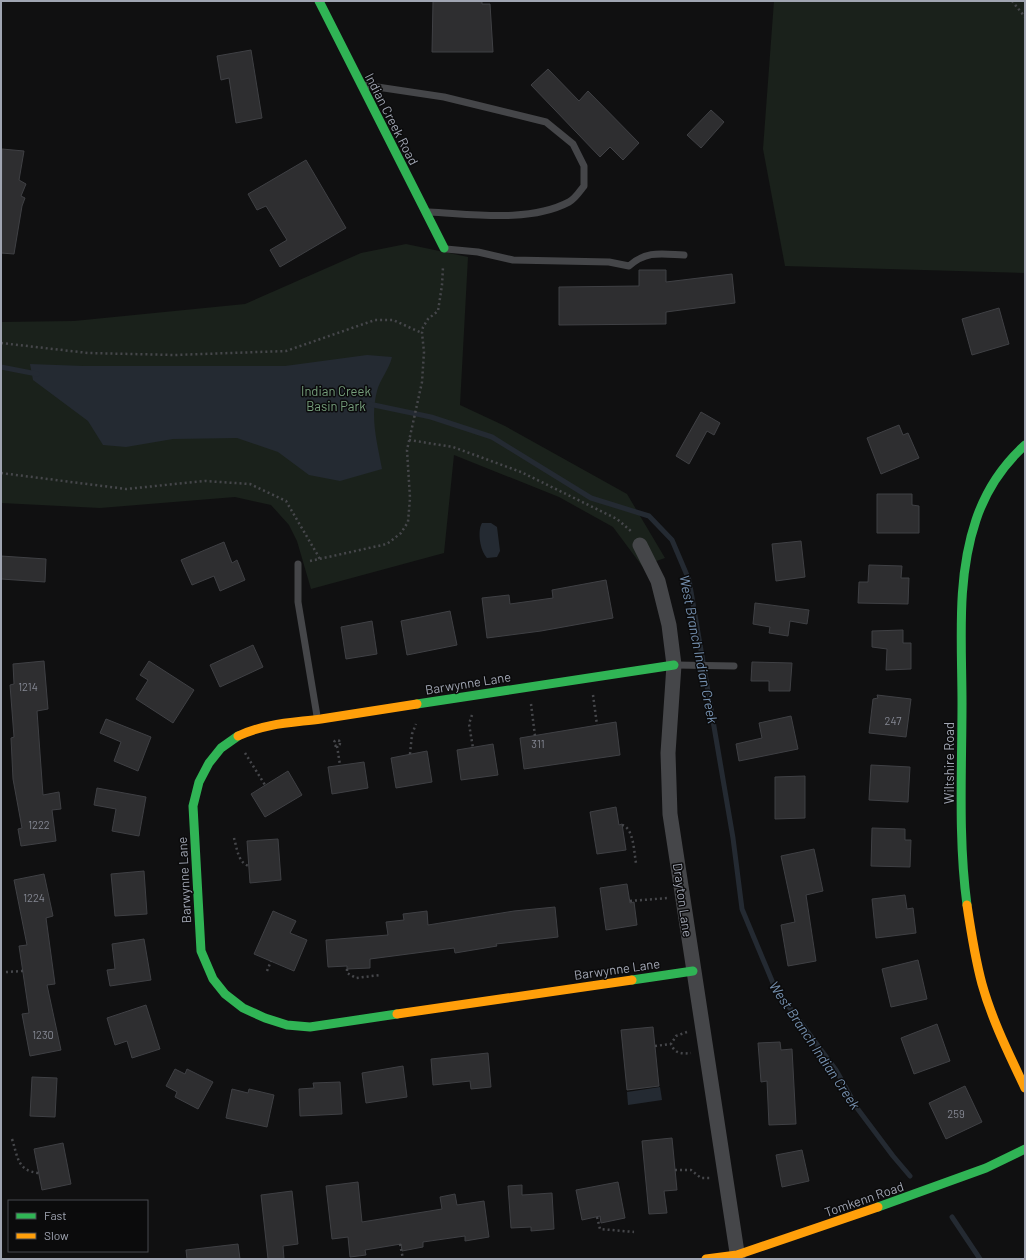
<svg xmlns="http://www.w3.org/2000/svg" width="1026" height="1260" font-family="Barlow,sans-serif">
<rect width="100%" height="100%" fill="#101011"/>
<!-- green -->
<g fill="#1a211b">
<polygon points="774,1 1025,1 1025,273 785,266 763,149"/>
<polygon points="406,244 468,257 460,405 505,426 627,494 665,558 642,566 613,527 559,497 454,455 444,553 311,589 297,541 289,525 271,505 235,497 100,508 1,503 1,322 74,321 245,304 361,253"/>
</g>
<!-- water -->
<g fill="#242a32">
<path d="M367,355L392,357C389,370 380,379 377,391C370,418 377,442 382,469L340,481L309,475L278,452L237,438L173,439L126,447L103,445L88,421L33,380L30,364L83,366H285Z"/>
<path d="M482,523H491L497,527L500,551L497,557L487,558C480,551 477,531 482,523Z"/>
<polygon points="660,1087 662,1100 628,1105 627,1092"/>
</g>
<g fill="none" stroke-linecap="round" stroke-linejoin="round">
<!-- stream -->
<g stroke="#242a32" stroke-width="5">
<polyline points="1,367 37,374"/>
<polyline points="369,404 431,417 492,437 591,498 649,516 672,540 689,580 733,838 742,909 775,988 836,1070 857,1108 893,1156 910,1176"/>
<polyline points="952,1217 980,1259"/>
</g>
</g>
<!-- building -->
<g fill="#2e2e30" stroke="#3f4044">
<polygon points="433,1 482,1 482,4 490,4 493,52 432,52"/>
<polygon points="251,50 262,118 236,123 229,78 221,80 217,56"/>
<polygon points="548,69 579,101 588,91 639,143 623,160 610,147 600,157 531,85"/>
<polygon points="711,110 724,122 701,148 687,135"/>
<polygon points="2,149 24,151 19,180 26,184 21,196 25,198 22,206 14,254 1,253"/>
<polygon points="306,160 346,228 280,267 270,250 287,240 266,206 257,210 248,194"/>
<polygon points="639,270 666,270 666,282 732,274 735,303 666,312 666,324 559,325 559,287 639,286"/>
<polygon points="999,308 1009,344 972,355 962,319"/>
<polygon points="701,412 720,423 714,435 707,431 689,464 676,456"/>
<polygon points="899,425 903,435 908,433 919,458 881,474 867,438"/>
<polygon points="877,494 912,494 912,505 919,506 919,533 877,533"/>
<polygon points="801,541 805,577 776,581 772,544"/>
<polygon points="224,542 232,563 237,560 245,580 220,591 214,576 192,585 181,560"/>
<polygon points="1,556 46,559 45,582 1,579"/>
<polygon points="869,565 902,566 901,578 909,578 908,604 858,603 859,582 868,582"/>
<polygon points="606,580 613,618 541,631 487,638 482,598 509,595 510,604 553,598 552,590"/>
<polygon points="755,603 809,610 807,624 790,621 788,636 769,633 770,627 753,624"/>
<polygon points="450,611 457,645 407,655 401,621"/>
<polygon points="372,621 377,654 346,659 341,627"/>
<polygon points="903,630 903,643 911,643 911,669 886,670 887,649 872,647 872,631"/>
<polygon points="253,645 263,667 220,687 210,665"/>
<polygon points="44,661 48,709 37,711 43,795 59,792 61,809 52,810 56,841 21,846 18,829 22,828 13,779 11,738 14,737 10,685 14,684 13,664"/>
<polygon points="149,661 194,690 173,723 136,699 148,680 140,675"/>
<polygon points="752,662 792,663 790,691 769,691 769,681 751,681"/>
<polygon points="877,695 911,699 906,737 869,733 873,699 878,698"/>
<polygon points="791,716 798,749 739,761 736,744 762,738 759,723"/>
<polygon points="106,719 151,737 138,771 114,761 121,742 100,733"/>
<polygon points="616,722 620,755 524,769 520,738"/>
<polygon points="493,744 498,775 461,780 457,750"/>
<polygon points="427,751 432,782 396,788 391,758"/>
<polygon points="364,762 368,788 332,794 328,767"/>
<polygon points="871,765 910,767 908,802 869,800"/>
<polygon points="288,771 302,795 265,817 251,794"/>
<polygon points="805,776 805,818 775,819 775,777"/>
<polygon points="97,788 146,797 139,836 112,831 116,809 94,805"/>
<polygon points="616,807 619,825 622,824 626,850 597,854 590,812"/>
<polygon points="872,828 905,829 905,840 911,840 910,867 871,866"/>
<polygon points="278,839 281,880 250,883 247,841"/>
<polygon points="814,849 823,891 806,895 816,961 788,966 781,925 795,922 781,856"/>
<polygon points="144,871 147,914 115,916 111,874"/>
<polygon points="44,874 53,916 46,918 55,984 47,985 61,1050 30,1056 22,1014 29,1013 19,946 27,945 14,880"/>
<polygon points="627,884 630,903 634,902 637,925 606,930 600,888"/>
<polygon points="905,895 907,909 913,908 916,933 876,938 872,899"/>
<polygon points="555,907 558,937 496,944 497,946 455,953 454,948 370,959 370,968 347,969 347,966 328,967 326,940 388,935 386,922 404,920 403,914 427,911 428,925 514,911"/>
<polygon points="273,911 296,921 290,933 307,940 294,971 254,954"/>
<polygon points="144,939 151,980 110,986 107,970 115,969 112,944"/>
<polygon points="918,960 927,999 891,1007 882,969"/>
<polygon points="146,1005 160,1049 132,1058 127,1041 115,1045 107,1018"/>
<polygon points="937,1024 950,1061 914,1074 901,1038"/>
<polygon points="653,1027 659,1086 627,1090 621,1030"/>
<polygon points="780,1042 781,1050 792,1049 796,1124 769,1125 767,1081 761,1082 758,1043"/>
<polygon points="488,1053 491,1087 471,1089 470,1081 433,1085 431,1059"/>
<polygon points="403,1066 407,1097 366,1103 362,1073"/>
<polygon points="175,1069 185,1074 187,1069 213,1082 198,1109 175,1097 177,1092 166,1086"/>
<polygon points="32,1077 57,1078 55,1117 30,1116"/>
<polygon points="340,1082 342,1114 300,1116 299,1089 314,1088 313,1083"/>
<polygon points="965,1086 982,1122 946,1139 929,1103"/>
<polygon points="232,1089 248,1093 249,1089 274,1095 267,1127 226,1118"/>
<polygon points="672,1138 677,1190 664,1191 667,1213 649,1214 642,1141"/>
<polygon points="63,1143 71,1184 42,1190 34,1149"/>
<polygon points="802,1150 809,1181 782,1187 776,1155"/>
<polygon points="358,1182 362,1222 442,1209 440,1197 455,1194 457,1205 484,1201 489,1237 465,1241 465,1236 423,1242 423,1247 402,1251 401,1244 365,1250 366,1255 350,1257 348,1237 332,1239 326,1186"/>
<polygon points="618,1182 625,1218 601,1223 600,1216 582,1220 576,1190"/>
<polygon points="522,1185 522,1195 552,1193 554,1229 531,1231 531,1227 511,1228 508,1186"/>
<polygon points="292,1191 298,1244 283,1246 284,1259 268,1259 261,1195"/>
<polygon points="238,1244 240,1259 187,1259 186,1250"/>
</g>
<g fill="none" stroke-linecap="round" stroke-linejoin="round">
<!-- path -->
<g stroke="#46474b" stroke-width="2.5" stroke-dasharray="2 3" stroke-linecap="butt">
<polyline points="1012,1 1025,17"/>
<polyline points="1,343 88,353 175,355 286,351 375,320 393,320 422,333"/>
<polyline points="409,440 453,447 521,472 617,519 632,532"/>
<polyline points="1,473 126,489 205,481 250,484 286,501 320,559"/>
<polyline points="310,561 387,544 401,533 408,522 410,498 407,450 422,382 424,352 422,333 423,327 428,319 438,311 442,285 443,267"/>
<polyline points="593,695 597,725"/>
<polyline points="531,704 535,736"/>
<polyline points="472,715 469,724 473,748"/>
<circle cx="337" cy="743" r="3"/>
<polyline points="337,746 340,765"/>
<polyline points="245,753 265,785"/>
<polyline points="410,754 412,734 416,724"/>
<path d="M622,825C634,828 634,853 636,863"/>
<path d="M234,838C237,848 238,863 249,866"/>
<polyline points="630,901 668,898"/>
<polyline points="347,969 347,973 356,978 380,975"/>
<polyline points="267,971 271,961"/>
<polyline points="6,972 23,971"/>
<path d="M687,1032L676,1036L671,1044C675,1054 682,1054 691,1053"/>
<polyline points="655,1046 671,1044"/>
<path d="M12,1139C18,1157 17,1171 39,1173"/>
<polyline points="675,1170 691,1170 701,1178 711,1178"/>
<polyline points="597,1217 600,1229 634,1232"/>
<polyline points="400,1244 403,1259"/>
</g>
<!-- lane -->
<g stroke="#454649" stroke-width="7">
<path d="M364,85L444,97L546,122L573,144L584,166V186C580,191 575,199 569,202C529,223 472,214 429,212"/>
<path d="M446,249L478,252L513,260L609,262L629,266C647,250 662,254 684,255"/>
<polyline points="298,564 298,602 317,716"/>
<polyline points="676,665 734,666"/>
</g>
<!-- street -->
<polyline stroke="#454649" stroke-width="15" points="640,545 658,581 669,625 674,665 668,753 670,814 738,1259"/>
<!-- fast -->
<g stroke="#30b455" stroke-width="9">
<polyline points="319,1 444,248"/>
<polyline points="417,704 674,665"/>
<polyline points="238,736 221,748 209,763 199,782 193,806 201,951 213,979 225,994 243,1008 265,1018 287,1025 310,1027 397,1014"/>
<path d="M967,905C958,839 962,770 962,703C962,642 956,579 976,520C986,490 1002,466 1025,445"/>
<polyline points="632,980 693,971"/>
<polyline points="878,1207 986,1168 1025,1149"/>
</g>
<!-- slow -->
<g stroke="#ff9f0a" stroke-width="9">
<path d="M238,736C267,723 290,723 321,719C353,714 385,709 417,704"/>
<path d="M967,905C971,932 975,958 982,984C992,1020 1009,1054 1025,1088"/>
<polyline points="397,1014 632,980"/>
<polyline points="706,1259 737,1255 878,1207"/>
</g>
</g>
<g text-anchor="middle" dominant-baseline="central" stroke-width="3" stroke-linejoin="round" paint-order="stroke">
<!-- number labels -->
<g font-size="11" fill="#848792">
<text x="28" y="686">1214</text>
<text x="893" y="720">247</text>
<text x="538" y="743">311</text>
<text x="39" y="824">1222</text>
<text x="34" y="897">1224</text>
<text x="43" y="1034">1230</text>
<text x="956" y="1113">259</text>
</g>
<!-- street labels -->
<g font-size="13" fill="#a0a5b2" stroke="#0b0b0c">
<text transform="translate(392 119) rotate(63)">Indian Creek Road</text>
<text transform="translate(468 683) rotate(-9)">Barwynne Lane</text>
<text transform="translate(949 763) rotate(-90)">Wiltshire Road</text>
<text transform="translate(184 880) rotate(-93)">Barwynne Lane</text>
<text transform="translate(683 900) rotate(82)">Drayton Lane</text>
<text transform="translate(617 969) rotate(-8)">Barwynne Lane</text>
<text transform="translate(864 1199) rotate(-19)">Tomkenn Road</text>
</g>
<!-- park labels -->
<g font-size="13" fill="#769e7c" stroke="#0b0b0c">
<text x="336" y="391">Indian Creek<tspan x="336" dy="15">Basin Park</tspan></text>
</g>
<!-- water labels -->
<g font-size="14" font-style="italic" fill="#7590af" stroke="#0b0b0c">
<text transform="translate(699 649) rotate(79)">West Branch Indian Creek</text>
<text transform="translate(815 1045) rotate(56)">West Branch Indian Creek</text>
</g>
</g>
<!-- border -->
<rect width="1026" height="1260" fill="none" stroke="#a0a5b2" stroke-width="4"/>
<!-- legend -->
<rect x="8" y="1200" width="140" height="52" fill="#0b0b0c" stroke="#47494e"/>
<rect x="16" y="1213" width="20" height="6" fill="#30b455" stroke="#47494e"/>
<text x="44" y="1220" font-size="12" fill="#a0a5b2">Fast</text>
<rect x="16" y="1233" width="20" height="6" fill="#ff9f0a" stroke="#47494e"/>
<text x="44" y="1240" font-size="12" fill="#a0a5b2">Slow</text>
</svg>
